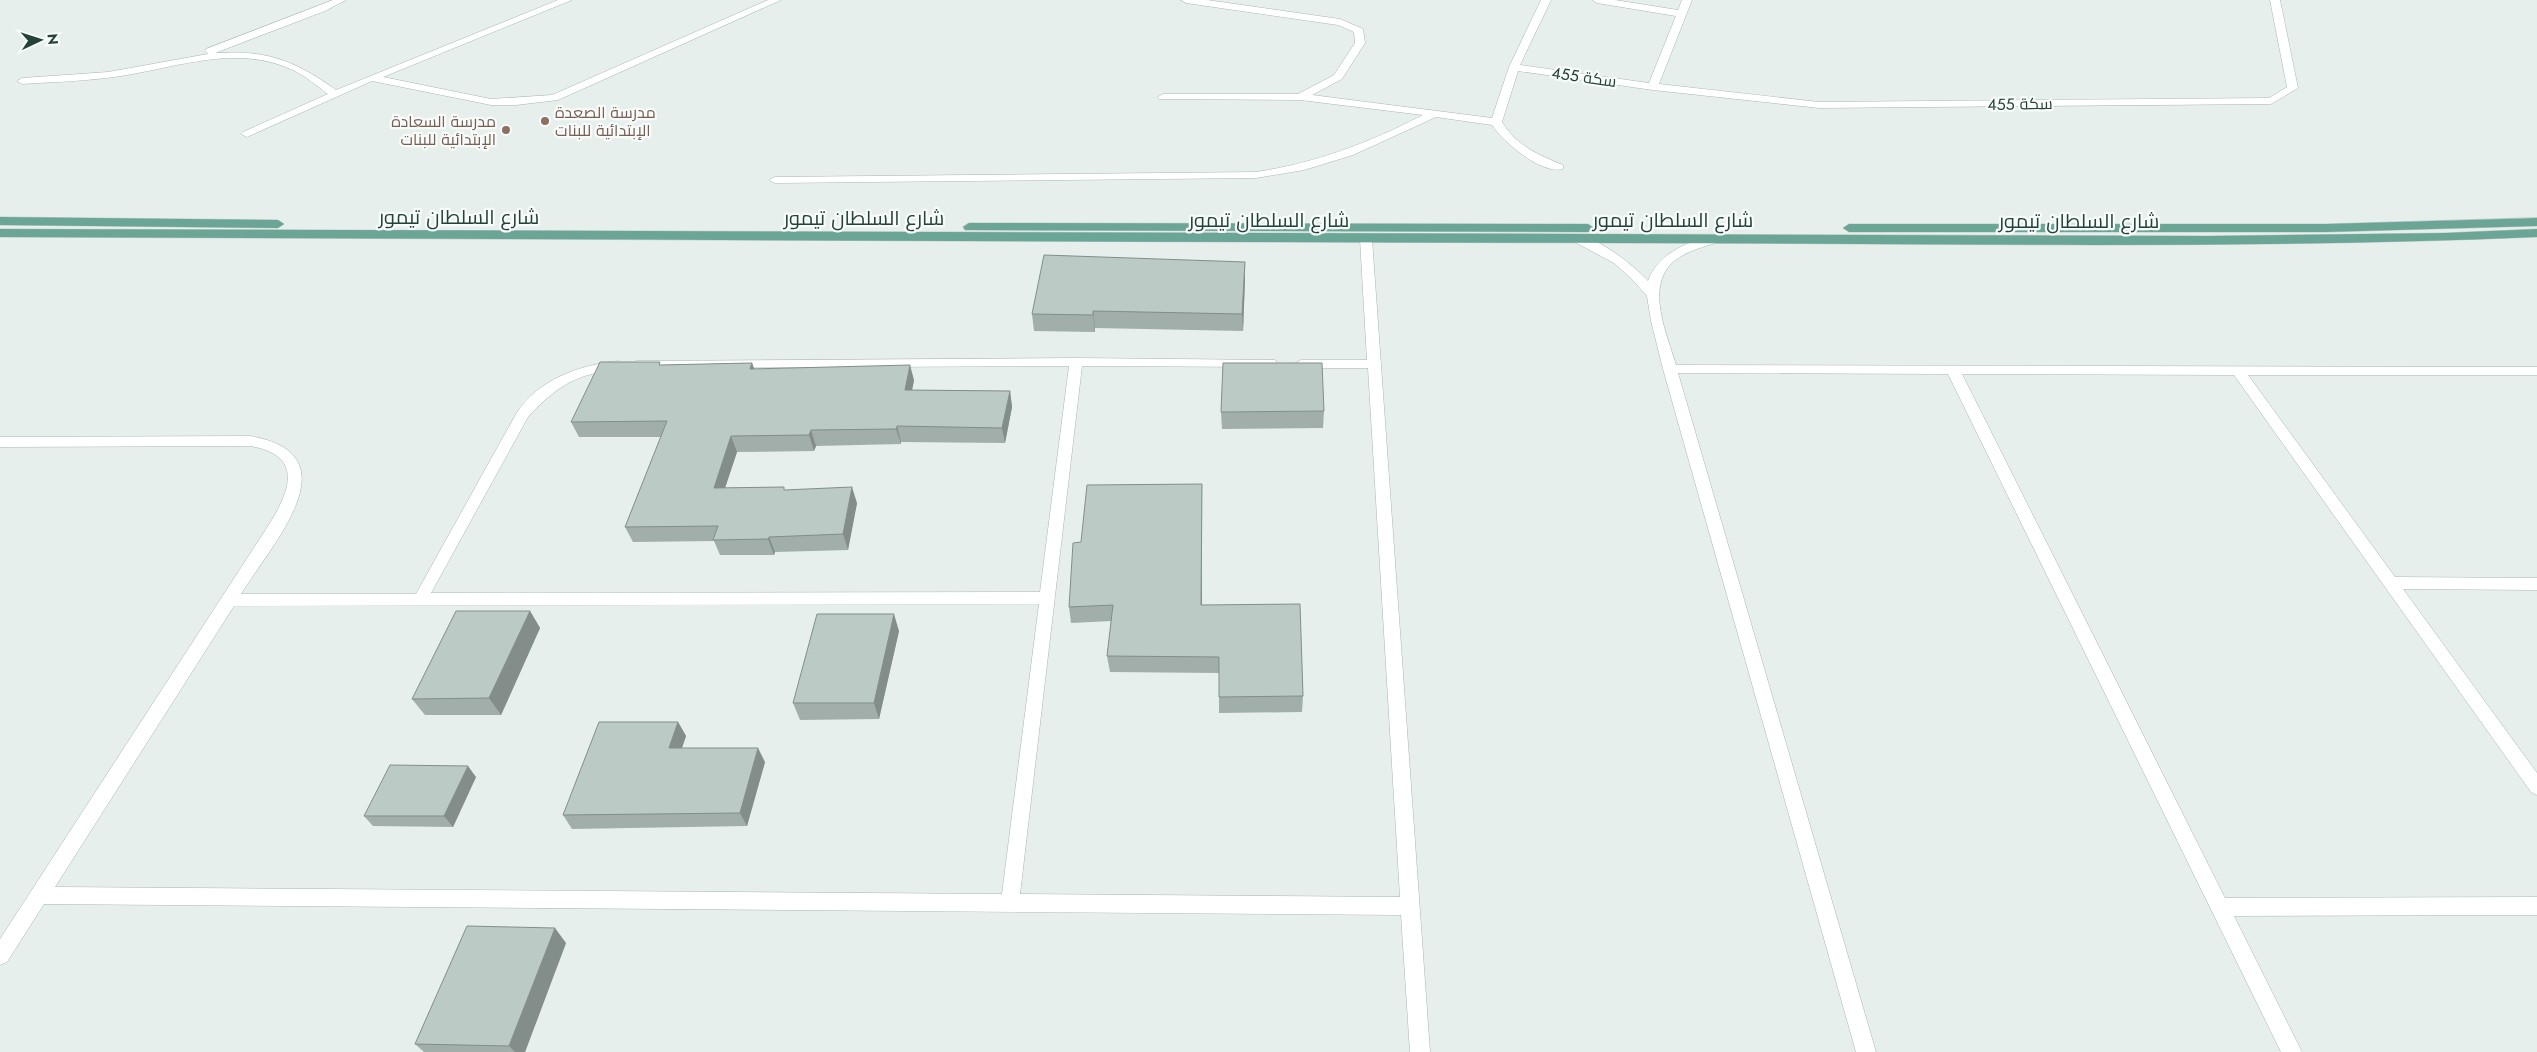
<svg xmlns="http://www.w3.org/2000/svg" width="2537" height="1052" font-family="Jost,Cairo,sans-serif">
<rect width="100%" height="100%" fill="#e6efeb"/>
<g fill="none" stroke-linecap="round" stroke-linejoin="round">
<!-- minor casing -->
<g stroke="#a8b8b2" stroke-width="1">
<g id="minor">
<path d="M333,0H346L325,11L215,53C267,50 294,60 336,90L558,0H572L383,77L491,99L552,95L768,0H781L558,100L516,105H491L372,81L247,137L241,134L243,132L328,94C316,85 305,76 293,70C237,44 178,67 121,76C88,81 55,82 22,84L17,81L22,78L108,72L208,54L205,51L206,49Z"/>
<path d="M1181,0H1207L1340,19L1363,29L1365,43L1342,79L1312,95L1492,118L1509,67L1541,0H1551L1520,65L1649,83L1676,16L1597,3L1592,0H1615L1678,10L1682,0H1692L1659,84L1819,102L2269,98L2287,87L2270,0H2280L2298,88L2271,104L1819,108L1653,90L1518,71L1502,122C1516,145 1538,155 1563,165V169C1542,175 1503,142 1492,125L1436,117L1353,155L1304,170L1256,178L775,183L769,180L775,177L1256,172C1316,163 1369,143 1423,115L1300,100L1159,99L1158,97L1163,94H1298L1334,75L1355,43L1354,32L1338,25L1186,3Z"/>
<path d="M1719,234L1723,235L1725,238L1723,241C1707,246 1687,250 1673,262C1645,287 1667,334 1676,365L2537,367V375H2248L2395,577L2537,578V590L2403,589L2537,773V795L2531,792L2234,375L1962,374L2225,898L2537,897V915L2234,916L2302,1052H2281L1948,374L1678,373L1876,1052H1856L1663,369L1651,321L1647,296L1631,278L1614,263L1569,239L1571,236C1591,231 1635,266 1648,281C1659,251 1691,241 1719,234Z"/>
<path d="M1366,235L1372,239L1430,1052H1410L1401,915L44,904L7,962L0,965V939L270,523C291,489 303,455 250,446L0,447V437L250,436C356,454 271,545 241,594H416L516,414C538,379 580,365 618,361L625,365L623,368C613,371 602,371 592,374C566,380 546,397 528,417L431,593L1040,592L1069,366L641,368L634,364L636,361L1076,358L1275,360L1277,363L1270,367L1082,366L1020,894L1400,897L1368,368H1301L1294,364L1301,360H1367L1360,239ZM1039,604L1002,894L55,887L234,606Z"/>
</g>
</g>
<!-- major casing -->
<g stroke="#c2cac8" stroke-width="1">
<g id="major">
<polygon points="0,217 278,220 284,224 278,228 0,225"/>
<polygon points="2537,218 2537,226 2326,232 1849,232 1843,228 1849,224 2326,224"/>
<polygon points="969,223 1588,224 1594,228 1588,232 965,230 963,227"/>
<path d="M0,229L2209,236L2445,233L2537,229V237C2231,250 1925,243 1619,243C1079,242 540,239 0,237Z"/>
</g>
</g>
<!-- minor -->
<use href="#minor" fill="#fff" fill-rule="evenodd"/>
<!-- major -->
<use href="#major" fill="#6aa596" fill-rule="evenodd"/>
</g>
<!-- wall -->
<g fill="#a1aea9">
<polygon points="1245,262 1245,279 1243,331 1095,328 1095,332 1034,331 1032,314"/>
<polygon points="752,363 754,369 914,380 912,390 1010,391 1012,407 1005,443 901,442 901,444 816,446 814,451 737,452 725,488 785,490 857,503 848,550 775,552 774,555 720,555 714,541 633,542 625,527 661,437 579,437 571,422 661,365"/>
<polygon points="1324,411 1323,428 1222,429 1221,412"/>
<polygon points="1202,484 1202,605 1303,696 1302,712 1219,713 1219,673 1110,672 1107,656 1111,621 1071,623 1069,607 1081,542"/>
<polygon points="530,611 540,628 501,715 425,715 412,699"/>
<polygon points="899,631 879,719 800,720 793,703"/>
<polygon points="678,722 686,736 682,748 765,762 747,826 572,829 563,815"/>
<polygon points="476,777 453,827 373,826 364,816"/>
<polygon points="566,943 525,1052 424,1052 415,1044"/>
</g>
<!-- shaded-wall -->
<g fill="#838d89">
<polygon points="1245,262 1245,279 1243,331 1242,314"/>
<polygon points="1093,311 1095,328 1095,332 1093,315"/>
<polygon points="752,363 758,379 750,369"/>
<polygon points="910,365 914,380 909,406 905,390"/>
<polygon points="1010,391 1012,407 1005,443 1002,428"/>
<polygon points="897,426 901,442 901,444 896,429"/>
<polygon points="811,430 816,446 814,451 809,435"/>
<polygon points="731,436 737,452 720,503 714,488"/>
<polygon points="1202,484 1202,621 1201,605"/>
<polygon points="852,487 857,503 848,550 843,534"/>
<polygon points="769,537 775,552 774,555 768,539"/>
<polygon points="530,611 540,628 501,715 489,698"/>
<polygon points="894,614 899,631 879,719 874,703"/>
<polygon points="678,722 686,736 677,762 669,748"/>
<polygon points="758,748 765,762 747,826 740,813"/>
<polygon points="468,766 476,777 453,827 444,816"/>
<polygon points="555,928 566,943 525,1052 515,1052 509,1046"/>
</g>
<!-- building -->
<g fill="#bbcac4" stroke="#838d89">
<polygon points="1044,255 1245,262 1242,314 1093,311 1093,315 1032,314"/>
<polygon points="600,362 660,362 659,365 752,363 750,369 910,365 905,390 1010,391 1002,428 897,426 896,429 811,430 809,435 731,436 714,488 784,487 784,490 852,487 843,534 769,537 768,539 713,540 718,526 625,527 667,421 571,422"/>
<polygon points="1223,363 1322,363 1324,411 1221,412"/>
<polygon points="1202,484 1201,605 1300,604 1303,696 1219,697 1219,657 1107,656 1113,605 1069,607 1073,543 1081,542 1087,485"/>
<polygon points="456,611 530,611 489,698 412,699"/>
<polygon points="817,614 894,614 874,703 793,703"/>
<polygon points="599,722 678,722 669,748 758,748 740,813 563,815"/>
<polygon points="390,765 468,766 444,816 364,816"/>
<polygon points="467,926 555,928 509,1046 415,1044"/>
</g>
<!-- markers -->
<g fill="#8d6e63" stroke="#f7fbf9" stroke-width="2">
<circle cx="545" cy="121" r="5"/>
<circle cx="506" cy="130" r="5"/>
</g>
<g text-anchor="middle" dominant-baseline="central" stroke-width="4.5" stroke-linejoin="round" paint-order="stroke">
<!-- far-street labels -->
<g font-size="16" fill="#24423a" stroke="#f7fbf9">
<text transform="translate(1584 77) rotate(8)">سكة 455</text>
<text transform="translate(2020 104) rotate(-1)">سكة 455</text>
</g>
<!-- far-education labels -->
<g font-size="16" fill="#785e54" stroke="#f7fbf9" text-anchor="start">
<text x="555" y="112">مدرسة الصعدة<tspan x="555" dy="18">الإبتدائية للبنات</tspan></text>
<text x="496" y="121" text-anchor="end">مدرسة السعادة<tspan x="496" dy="18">الإبتدائية للبنات</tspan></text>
</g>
<!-- street labels -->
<g font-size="20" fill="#24423a" stroke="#f7fbf9">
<text x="459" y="217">شارع السلطان تيمور</text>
<text x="864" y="218">شارع السلطان تيمور</text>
<text x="1269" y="220">شارع السلطان تيمور</text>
<text x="1673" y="220">شارع السلطان تيمور</text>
<text x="2079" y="221">شارع السلطان تيمور</text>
</g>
</g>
<!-- north arrow -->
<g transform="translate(40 40) rotate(86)" stroke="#f7fbf9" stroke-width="4" paint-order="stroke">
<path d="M0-4L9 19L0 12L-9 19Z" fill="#24423a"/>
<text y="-8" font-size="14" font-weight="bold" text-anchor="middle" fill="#24423a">N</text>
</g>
</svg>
